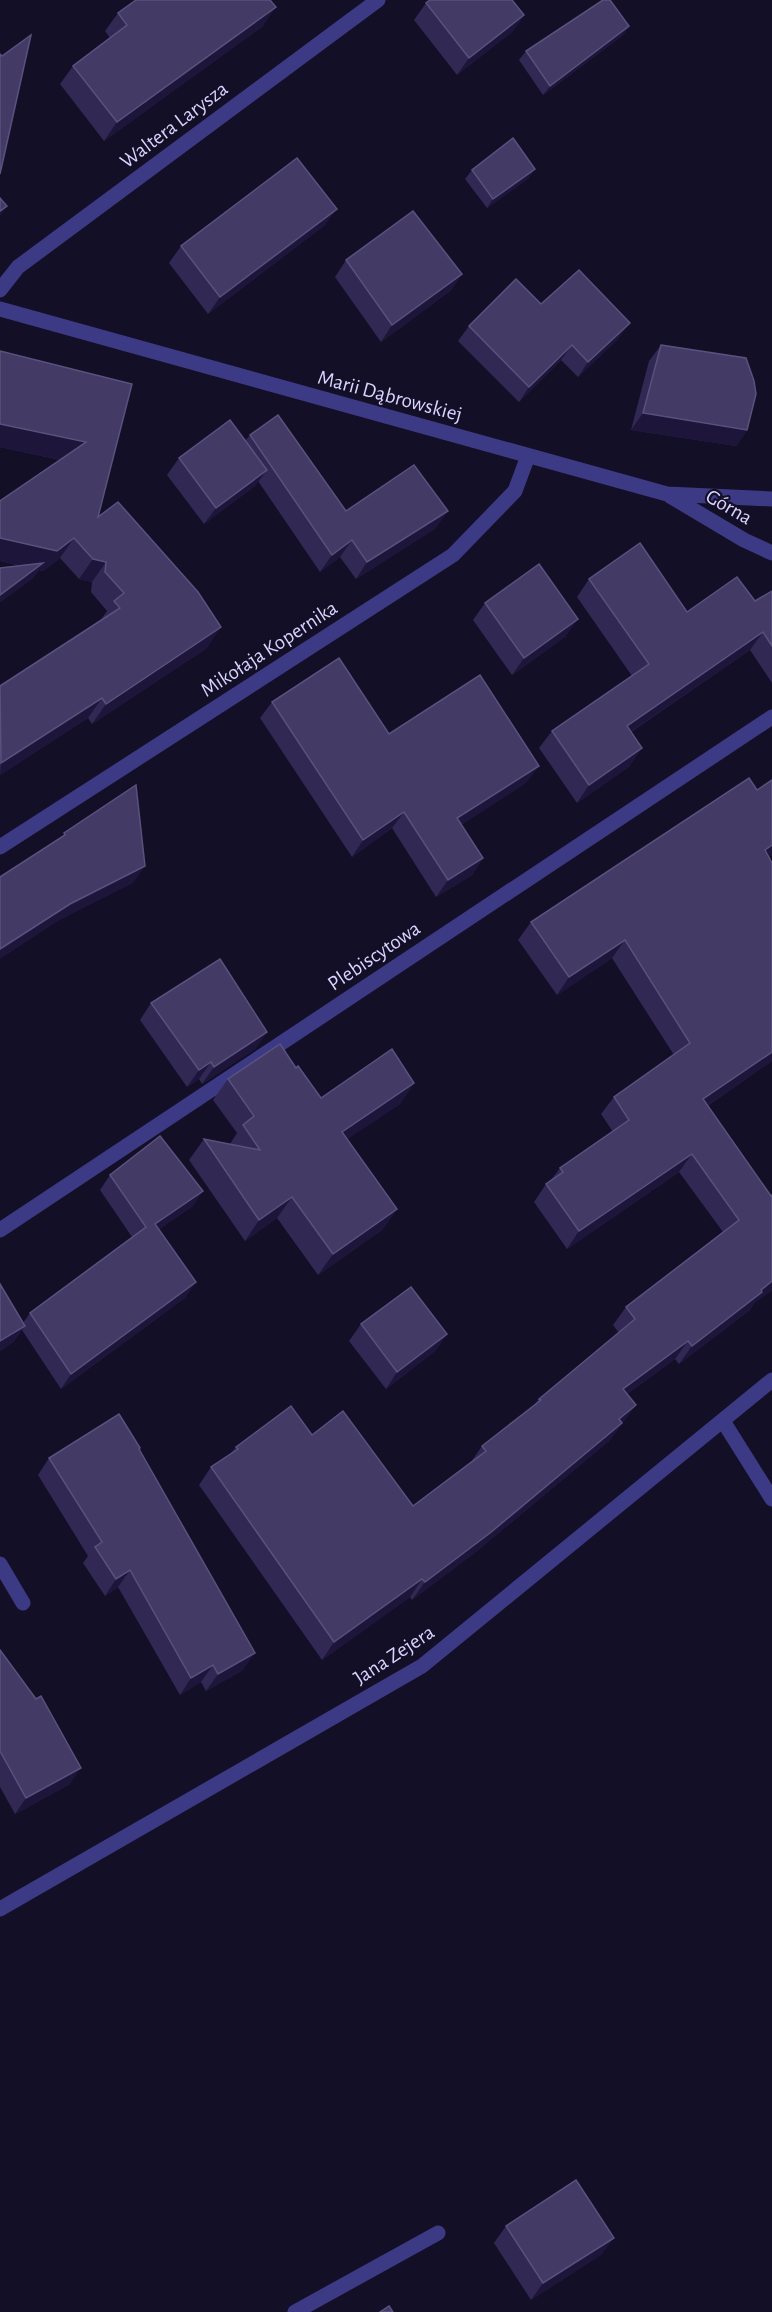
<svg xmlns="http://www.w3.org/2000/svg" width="772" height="2312" font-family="'Alegreya Sans',sans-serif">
<rect width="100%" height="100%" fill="#130f26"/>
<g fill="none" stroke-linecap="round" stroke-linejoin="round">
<!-- minor -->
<g stroke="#3d3a85" stroke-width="15">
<polyline points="0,290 18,267 378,0"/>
<polyline points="0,309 667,494 772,499"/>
<polyline points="670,496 744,540 772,553"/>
<polyline points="0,847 453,555 515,491 528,456"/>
<polyline points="0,1230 772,717"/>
<polyline points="723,1421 772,1499"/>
<polyline points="0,1564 23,1603"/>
<polyline points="0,1909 422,1666 772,1380"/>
<polyline points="295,2312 438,2233"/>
</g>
</g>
<!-- wall -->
<g fill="#312854">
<polygon points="426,3 524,15 512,32 457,75 414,20"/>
<polygon points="118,13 263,26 104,141 60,84 73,66 110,38 105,31"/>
<polygon points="629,26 623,35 543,95 519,60 526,51"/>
<polygon points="472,170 529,178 487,208 465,179"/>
<polygon points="325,225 208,314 169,263 181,246"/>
<polygon points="346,260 462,274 450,291 381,342 335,277"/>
<polygon points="541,304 619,338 578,377 561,360 519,402 458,341 469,326"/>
<polygon points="661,345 747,430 736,446 631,430 649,361"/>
<polygon points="0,351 98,517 207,648 92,724 88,718 0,775 0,686 100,621 107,611 91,592 92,582 79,579 60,558 43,571 39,570 33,578 0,602 0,568 20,566 0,561 0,501 60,460 0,447"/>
<polygon points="250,435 346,511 436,528 356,579 340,557 320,572 258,481 255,486 204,524 167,475 179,458 245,441"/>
<polygon points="589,579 687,612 755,601 772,591 772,683 750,650 631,732 630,766 577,803 539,748 552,731 632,676 577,597"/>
<polygon points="485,603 566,636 512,675 473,620"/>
<polygon points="272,702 389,734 527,782 461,825 483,858 472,875 436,897 392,828 352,857 260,718"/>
<polygon points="772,780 772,855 769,857 772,863 772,1061 707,1106 771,1196 772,1195 772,1290 754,1303 750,1310 679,1364 675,1359 627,1394 636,1405 609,1441 477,1551 412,1600 410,1597 322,1660 199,1485 211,1467 230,1454 236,1447 312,1435 413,1506 471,1462 482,1446 534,1405 539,1399 619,1333 613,1325 626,1307 723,1232 679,1172 567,1249 534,1202 546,1184 551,1180 560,1168 613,1132 601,1114 614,1097 674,1055 612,958 557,995 518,940 531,922 757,790"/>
<polygon points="151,1003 267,1032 255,1049 202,1084 199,1079 187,1087 140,1020"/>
<polygon points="296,1068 321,1098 414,1083 400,1104 347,1139 397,1209 382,1230 318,1275 277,1218 245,1241 189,1160 204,1139 230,1144 237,1133 213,1100 228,1079"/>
<polygon points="110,1175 193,1206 159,1229 186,1297 61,1389 22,1330 13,1342 0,1351 0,1284 23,1323 30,1313 132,1237 100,1190"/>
<polygon points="361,1324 447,1334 435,1351 386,1389 349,1341"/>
<polygon points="139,1450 243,1670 206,1691 201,1682 180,1695 118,1587 105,1596 83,1563 88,1556 38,1475 49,1458"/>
<polygon points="0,1650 70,1784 15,1814 0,1787"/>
<polygon points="506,2226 602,2254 531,2300 494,2243"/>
</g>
<!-- shaded-wall -->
<g fill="#1d163a">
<polygon points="276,7 263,26 104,141 117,122"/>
<polygon points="524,15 512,32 457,75 469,58"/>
<polygon points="629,26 623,35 543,95 550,86"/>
<polygon points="535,169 529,178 487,208 493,199"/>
<polygon points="7,206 0,216 0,211"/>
<polygon points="337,209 325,225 208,314 220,297"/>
<polygon points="462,274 450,291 381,342 392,325"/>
<polygon points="630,323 619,338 578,377 588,362"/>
<polygon points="572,345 561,360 519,402 529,387"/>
<polygon points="643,413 747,430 736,446 631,430"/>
<polygon points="0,424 86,442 71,462 0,447"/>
<polygon points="267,470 255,486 204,524 216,508"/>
<polygon points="448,511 436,528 356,579 367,562"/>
<polygon points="0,538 74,538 60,558 43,571 39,570 33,578 0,602 0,595 35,569 0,561"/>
<polygon points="352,540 340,557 320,572 332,555"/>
<polygon points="93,559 106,562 92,582 79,579"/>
<polygon points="578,619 566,636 512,675 524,658"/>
<polygon points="221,627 207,648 92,724 106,704"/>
<polygon points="763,632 750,650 614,743 627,726"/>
<polygon points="102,698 88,718 0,775 1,763"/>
<polygon points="642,748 630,766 577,803 589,785"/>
<polygon points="539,766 527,782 446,835 457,818"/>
<polygon points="404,812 392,828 352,857 363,840"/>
<polygon points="772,845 772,855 752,868 765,850"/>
<polygon points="483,858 472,875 436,897 448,880"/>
<polygon points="145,866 133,883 58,921 0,959 0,949 70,904"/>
<polygon points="625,940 612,958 557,995 569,977"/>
<polygon points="267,1032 255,1049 202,1084 214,1067"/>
<polygon points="772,1052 772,1061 690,1117 703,1099"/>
<polygon points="211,1062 199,1079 187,1087 199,1070"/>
<polygon points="414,1083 400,1104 327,1153 342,1132"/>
<polygon points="692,1154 679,1172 567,1249 579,1231"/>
<polygon points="203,1191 193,1206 145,1239 155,1224"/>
<polygon points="292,1197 277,1218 245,1241 259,1220"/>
<polygon points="397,1209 382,1230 318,1275 333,1254"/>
<polygon points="772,1281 772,1290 754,1303 750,1310 679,1364 692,1346"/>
<polygon points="196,1282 186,1297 61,1389 71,1374"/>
<polygon points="25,1326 13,1342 0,1351 0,1341"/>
<polygon points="447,1334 435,1351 386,1389 397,1372"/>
<polygon points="688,1341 675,1359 610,1406 623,1389"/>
<polygon points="636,1405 609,1441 477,1551 412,1600 425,1582"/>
<polygon points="130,1570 118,1587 105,1596 116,1579"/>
<polygon points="422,1579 410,1597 322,1660 334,1642"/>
<polygon points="255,1653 243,1670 206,1691 218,1674"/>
<polygon points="213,1665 201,1682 180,1695 191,1678"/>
<polygon points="81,1768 70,1784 15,1814 26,1798"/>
<polygon points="614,2238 602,2254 531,2300 543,2283"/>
</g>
<!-- building -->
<g fill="#433a66" stroke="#5a527e" stroke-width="1.5">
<polygon points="136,0 270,0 276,7 117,122 73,66 127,25 118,13"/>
<polygon points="430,0 512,0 524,15 469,58 426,3"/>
<polygon points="603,0 610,0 629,26 550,86 526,51"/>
<polygon points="31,35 0,174 0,54 2,56"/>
<polygon points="513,138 535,169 493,199 472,170"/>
<polygon points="297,158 337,209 220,297 181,246"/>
<polygon points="0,198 7,206 0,211"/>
<polygon points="413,211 462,274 392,325 346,260"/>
<polygon points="579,270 630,323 588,362 572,345 529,387 469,326 516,279 541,304"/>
<polygon points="661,345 746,358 754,381 756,394 747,430 643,413"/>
<polygon points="0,351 132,384 98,517 118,502 198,592 221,627 106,704 102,698 1,763 0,686 120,608 114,601 124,593 105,572 106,562 93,559 74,538 57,551 0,538 0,501 86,442 0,424"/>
<polygon points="278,415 346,511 414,465 448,511 367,562 352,540 332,555 250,435"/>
<polygon points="230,420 267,470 216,508 179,458"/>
<polygon points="640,543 687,612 737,577 755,601 772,591 772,646 763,632 627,726 642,748 589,785 552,731 649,664 589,579"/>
<polygon points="43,563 0,595 0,568"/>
<polygon points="539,564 578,619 524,658 485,603"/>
<polygon points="339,658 389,734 480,675 539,766 457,818 483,858 448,880 404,812 363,840 272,702"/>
<polygon points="749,778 757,790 772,780 772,845 765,850 772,863 772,1052 703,1099 771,1196 772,1195 772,1281 761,1290 762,1292 692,1346 688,1341 623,1389 636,1405 619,1419 622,1423 490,1533 425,1582 422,1579 334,1642 211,1467 238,1449 236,1447 291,1406 312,1435 343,1411 413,1506 486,1451 482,1446 541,1400 539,1399 635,1319 626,1307 739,1220 692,1154 579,1231 546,1184 563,1172 560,1168 629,1120 614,1097 690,1043 625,940 569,977 531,922"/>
<polygon points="136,785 145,866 70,904 0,949 0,877 65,835 64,833"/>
<polygon points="220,959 267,1032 214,1067 211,1062 199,1070 151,1003"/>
<polygon points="280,1044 296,1068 298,1066 321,1098 392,1049 414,1083 342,1132 397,1209 333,1254 292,1197 259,1220 204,1139 260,1150 243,1125 254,1116 228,1079"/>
<polygon points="160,1136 203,1191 155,1224 196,1282 71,1374 30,1313 146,1227 110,1175"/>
<polygon points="0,1284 25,1326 0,1341"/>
<polygon points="411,1287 447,1334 397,1372 361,1324"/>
<polygon points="119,1414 140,1448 139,1449 255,1653 218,1674 213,1665 191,1678 130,1570 116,1579 95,1547 102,1542 49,1458"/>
<polygon points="0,1650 36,1699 41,1696 81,1768 26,1798 0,1751"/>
<polygon points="576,2180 614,2238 543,2283 506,2226"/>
<polygon points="389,2306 393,2312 380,2312"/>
</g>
<g text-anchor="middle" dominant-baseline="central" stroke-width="4.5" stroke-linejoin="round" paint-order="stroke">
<!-- street labels -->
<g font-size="21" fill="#d9d4ff" stroke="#130f26">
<text transform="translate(174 125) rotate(-37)">Waltera Larysza</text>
<text transform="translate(390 396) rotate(15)">Marii Dąbrowskiej</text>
<text transform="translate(729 507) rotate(30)">Górna</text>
<text transform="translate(269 649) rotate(-33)">Mikołaja Kopernika</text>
<text transform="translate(374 956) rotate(-34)">Plebiscytowa</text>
<text transform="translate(394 1655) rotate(-33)">Jana Zejera</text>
</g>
</g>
</svg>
